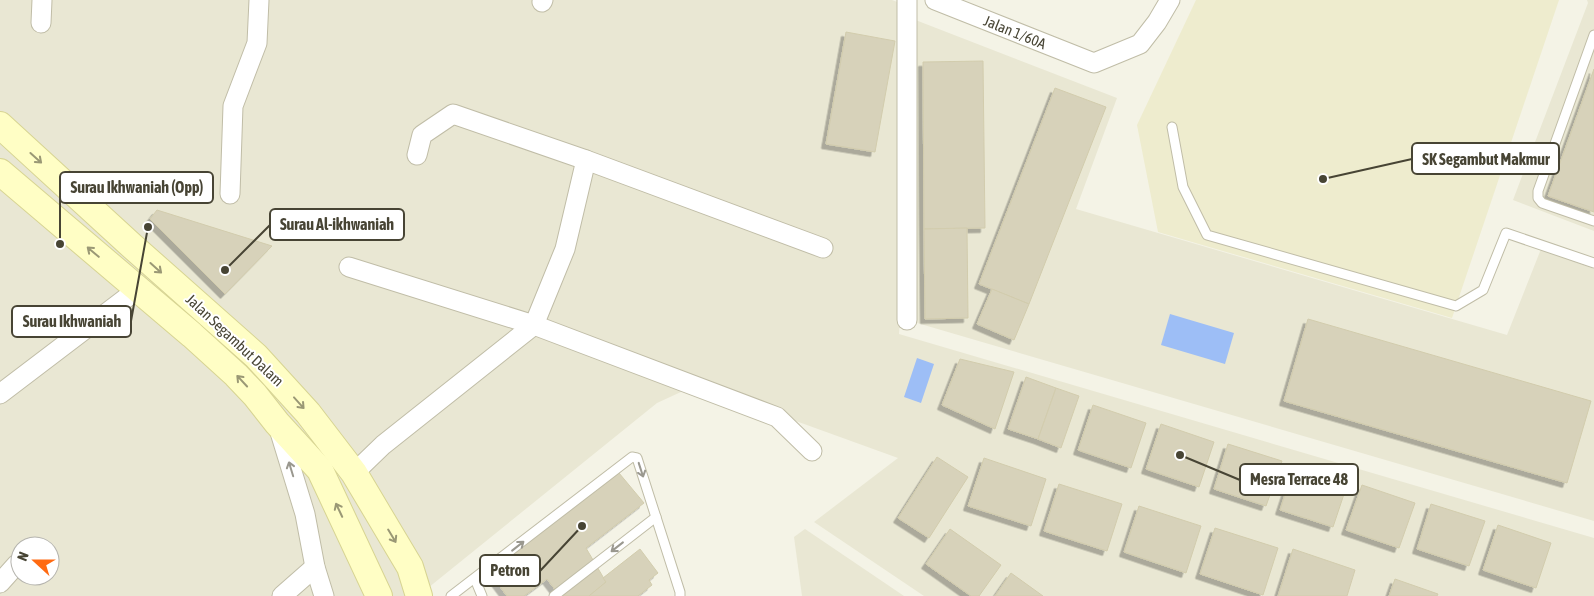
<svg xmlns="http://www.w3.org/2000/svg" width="1594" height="596" font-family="'Asap Condensed',sans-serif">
<defs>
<filter id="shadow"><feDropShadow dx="-4.5" dy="4.5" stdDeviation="0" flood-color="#0004"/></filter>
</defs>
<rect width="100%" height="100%" fill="#f4f3e6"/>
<!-- residential -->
<g fill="#e9e7d3" fill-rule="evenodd">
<path d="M0,0H892L900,3V14L1117,98L1076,209L1507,335L1541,249L1594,269V521L900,318L899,334L1594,538V596H924L814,522L898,458L696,385L657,403L418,596H0ZM20,546H50V576H20Z"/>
<polygon points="1587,0 1594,0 1594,231 1513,200 1588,3"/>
<polygon points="805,529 904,596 802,596 794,537"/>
</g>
<!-- education -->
<polygon fill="#eeecce" points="1196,0 1559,0 1452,318 1158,232 1137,125"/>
<!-- water -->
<g fill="#9dbef6">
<polygon points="1170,314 1234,333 1225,364 1161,345"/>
<polygon points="917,358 934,364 921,403 904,397"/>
</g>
<!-- building -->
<g fill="#d7d2ba" stroke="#d2ccad" filter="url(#shadow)">
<polygon points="846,32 895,41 875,152 826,144"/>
<polygon points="983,61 985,228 924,229 923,62"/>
<polygon points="1594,69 1594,212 1548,196"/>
<polygon points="1055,88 1106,107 1029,304 979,284"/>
<polygon points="157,210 272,246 225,294 150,219"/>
<polygon points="967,228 968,318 925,319 924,229"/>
<polygon points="992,289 1029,304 1014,340 977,324"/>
<polygon points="1308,319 1591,401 1567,483 1284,401"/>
<polygon points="960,359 1014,372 995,429 942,405"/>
<polygon points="1026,377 1056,388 1038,439 1008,429"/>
<polygon points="1056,388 1079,396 1061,448 1038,439"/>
<polygon points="1093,405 1146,423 1131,468 1078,450"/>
<polygon points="1161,424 1214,442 1199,487 1146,469"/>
<polygon points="1228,444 1282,461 1266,506 1214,489"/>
<polygon points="937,457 968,477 929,538 898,518"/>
<polygon points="984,458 1046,479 1031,526 968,506"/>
<polygon points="1295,464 1348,482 1333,527 1280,510"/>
<polygon points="619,473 644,503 586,548 606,582 589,596 560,596 547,579 524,596 507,596 489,572"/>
<polygon points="1059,484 1122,504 1107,551 1044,531"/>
<polygon points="1362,485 1415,503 1399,548 1346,530"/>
<polygon points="1431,504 1485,521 1469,566 1417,549"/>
<polygon points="1139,506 1201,526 1186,573 1124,552"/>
<polygon points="1498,525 1551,543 1536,588 1483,570"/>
<polygon points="1215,528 1278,548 1263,595 1200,574"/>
<polygon points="950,529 1001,565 979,596 971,596 926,564"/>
<polygon points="640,549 658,573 649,580 652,585 638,596 589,596 606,582 603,578"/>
<polygon points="1293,549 1355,570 1347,596 1278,596"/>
<polygon points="1011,573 1043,596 995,596"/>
<polygon points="1395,579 1438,594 1437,596 1389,596"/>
</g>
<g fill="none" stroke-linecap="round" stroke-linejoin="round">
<!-- lane casing -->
<g stroke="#c0bda7" stroke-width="11">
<g id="lane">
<polyline points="1594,35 1538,191 1538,198 1542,203 1594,221"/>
<polyline points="1172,127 1183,187 1207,235 1456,306 1483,290 1506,233 1594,263"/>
<polyline points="475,579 482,596"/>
<polyline points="451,596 632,457 637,458 680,592 680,596"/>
<polyline points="554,596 656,517"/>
</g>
</g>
<!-- street casing -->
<g stroke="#c0bda7" stroke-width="21">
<g id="street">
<polyline points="907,0 907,320"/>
<polyline points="935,0 1094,63 1140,44 1157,22 1170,0"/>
<polyline points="542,2 543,0"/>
<polyline points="41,23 42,0"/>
<polyline points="417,155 422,135 453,114 586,160 823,248"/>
<polyline points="230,194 233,106 257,43 259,0"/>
<polyline points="349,267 534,325 777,417 812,451"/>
<polyline points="0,394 138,289"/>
<polyline points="279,429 305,514 315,567 324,596"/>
<polyline points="354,473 383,445 534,325 565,249 586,160"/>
<polyline points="0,583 17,564"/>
<polyline points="282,596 315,567"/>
</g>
</g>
<!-- secondary casing -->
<g stroke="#d7d492" stroke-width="28">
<g id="secondary">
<polyline points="0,125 132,246 256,356 308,413 354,473 410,567 419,596"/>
<polyline points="0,172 192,335 236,375 255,395 277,423 320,470 379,596"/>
</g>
</g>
<!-- lane -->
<use href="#lane" stroke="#fff" stroke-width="9"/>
<!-- street -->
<use href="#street" stroke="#fff" stroke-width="19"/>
<!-- secondary -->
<use href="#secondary" stroke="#fffec5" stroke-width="26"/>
</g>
<!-- one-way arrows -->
<defs><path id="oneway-shaft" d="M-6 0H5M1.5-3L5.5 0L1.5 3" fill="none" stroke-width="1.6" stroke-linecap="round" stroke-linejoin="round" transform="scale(1.25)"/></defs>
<g stroke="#9a9875">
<use href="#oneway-shaft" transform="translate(36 158) rotate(42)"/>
<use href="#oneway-shaft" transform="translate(93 252) rotate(-140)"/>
<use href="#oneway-shaft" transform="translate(156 268) rotate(42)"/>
<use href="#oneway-shaft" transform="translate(242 381) rotate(-133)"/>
<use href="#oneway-shaft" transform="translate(299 403) rotate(48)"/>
<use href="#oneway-shaft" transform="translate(339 510) rotate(-115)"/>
<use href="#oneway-shaft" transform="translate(392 536) rotate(59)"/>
</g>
<g stroke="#9a988f">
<use href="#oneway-shaft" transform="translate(291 469) rotate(-107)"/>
<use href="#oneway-shaft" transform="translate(641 470) rotate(72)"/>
<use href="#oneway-shaft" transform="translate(518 546) rotate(-38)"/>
<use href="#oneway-shaft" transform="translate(617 547) rotate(142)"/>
</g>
<g text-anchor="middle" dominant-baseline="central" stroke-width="4" stroke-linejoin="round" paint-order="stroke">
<!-- street labels -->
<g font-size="15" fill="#474434" stroke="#fff">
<text transform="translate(1015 32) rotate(22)">Jalan 1/60A</text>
<text transform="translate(235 340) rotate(43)">Jalan Segambut Dalam</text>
</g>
</g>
<!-- callouts -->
<path fill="none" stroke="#474434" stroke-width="2" d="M1323 179L1412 159M60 244L60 188M225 270L270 225M148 227L131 321M1180 455L1240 480M582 526L540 571"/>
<g fill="#474434" stroke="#fff" stroke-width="2">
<circle cx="1323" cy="179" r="5"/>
<circle cx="60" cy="244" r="5"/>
<circle cx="225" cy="270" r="5"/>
<circle cx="148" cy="227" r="5"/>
<circle cx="1180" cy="455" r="5"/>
<circle cx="582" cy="526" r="5"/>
</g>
<g fill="#fff" stroke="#474434" stroke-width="2">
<rect x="1412" y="143" width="147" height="31" rx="5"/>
<rect x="60" y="172" width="153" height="31" rx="5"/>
<rect x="270" y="209" width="134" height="31" rx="5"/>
<rect x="12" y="306" width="119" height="31" rx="5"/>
<rect x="1240" y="464" width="118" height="31" rx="5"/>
<rect x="480" y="555" width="60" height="31" rx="5"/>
</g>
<g font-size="16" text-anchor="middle" font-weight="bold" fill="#474434">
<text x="1486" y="165">SK Segambut Makmur</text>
<text x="137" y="193">Surau Ikhwaniah (Opp)</text>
<text x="337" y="230">Surau Al-ikhwaniah</text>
<text x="72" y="327">Surau Ikhwaniah</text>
<text x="1299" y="485">Mesra Terrace 48</text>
<text x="510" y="576">Petron</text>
</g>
<!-- north arrow -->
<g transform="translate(35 561) rotate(291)"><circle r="24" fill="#ffffff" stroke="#b5b4ae"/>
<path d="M0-4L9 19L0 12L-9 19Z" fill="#ff6a12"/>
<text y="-8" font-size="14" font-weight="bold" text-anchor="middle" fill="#474434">N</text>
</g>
</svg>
